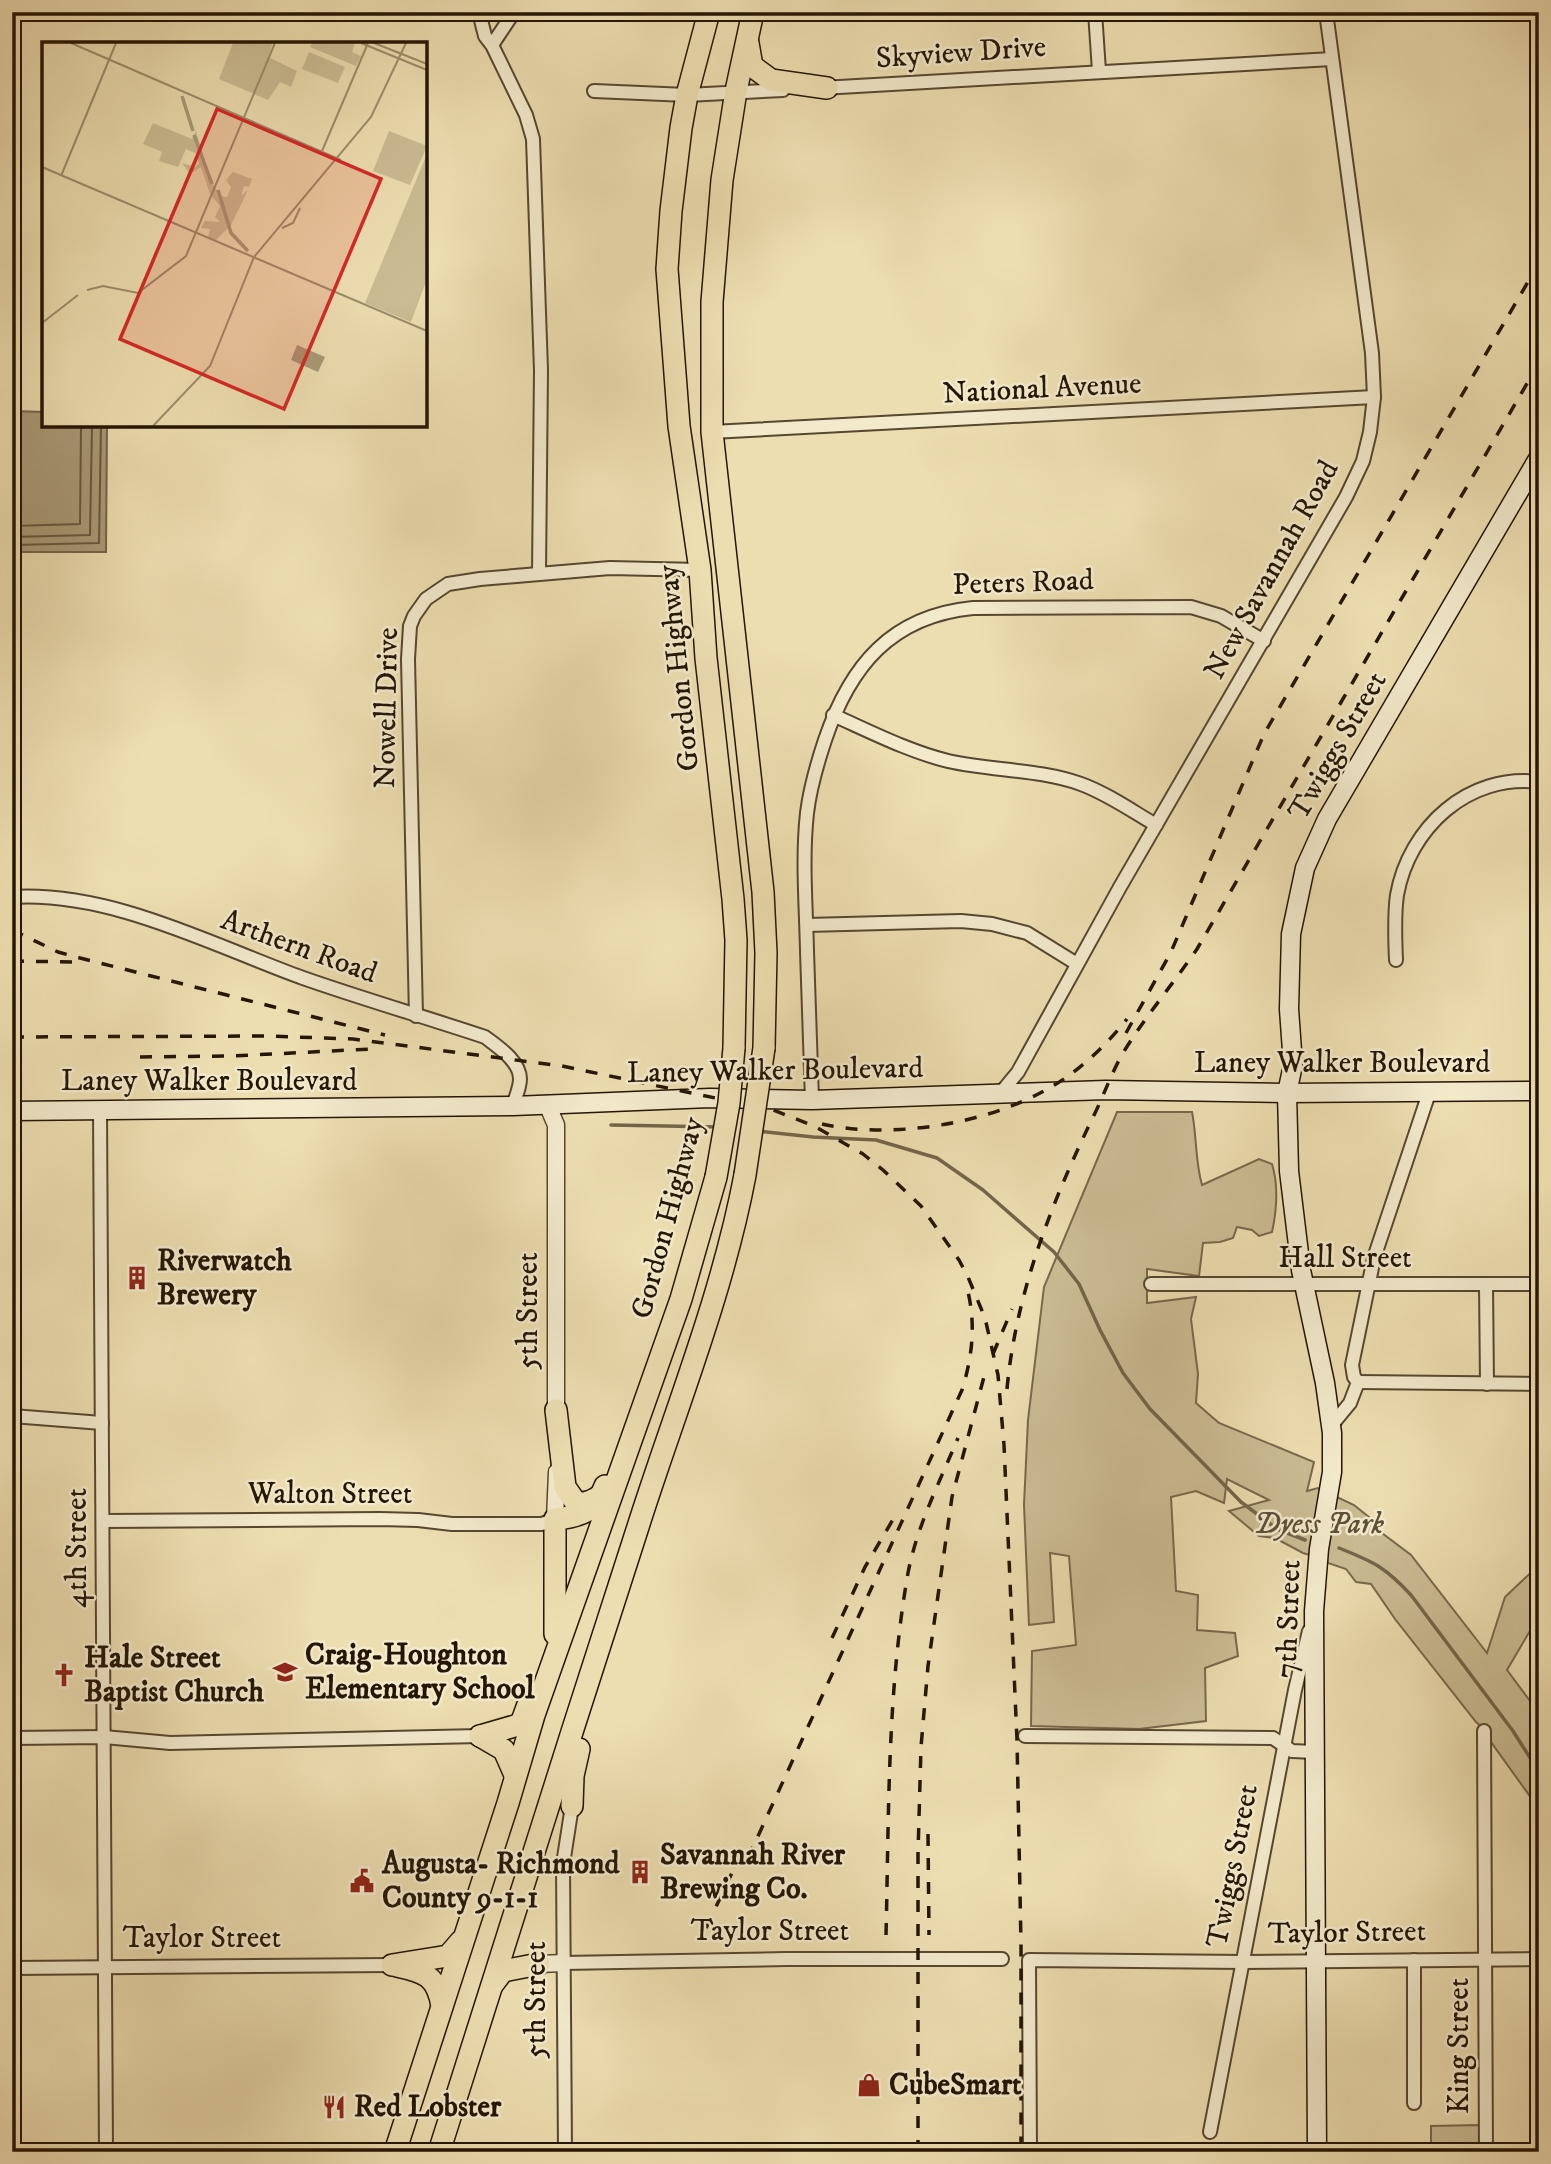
<svg xmlns="http://www.w3.org/2000/svg" width="1551" height="2164" font-family="'IM FELL DW Pica',serif">
<rect width="100%" height="100%" fill="#eddeb1"/>
<filter id="stains"><feTurbulence type="fractalNoise" baseFrequency=".00286" numOctaves="4"/><feColorMatrix values="0 0 0 0 .2 0 0 0 0 .09 0 0 0 0 .02 0 0 0 .5 -.17"/></filter>
<radialGradient id="worn" r=".72"><stop offset=".6" stop-color="#630" stop-opacity="0"/><stop offset="1" stop-color="#630" stop-opacity=".3"/></radialGradient>
<!-- green -->
<g fill="#cbbc94" stroke="#78684c" stroke-width="2">
<path d="M1117,1112H1192C1197,1137 1195,1161 1202,1185L1259,1159L1272,1164C1279,1187 1277,1209 1272,1232L1259,1236L1252,1230L1237,1227L1233,1238L1220,1242L1203,1243L1199,1276L1147,1269V1303L1196,1297L1191,1319L1198,1374L1196,1403L1219,1423L1314,1462L1307,1491L1318,1488L1354,1505L1370,1518L1378,1530L1411,1555L1487,1653L1505,1597L1539,1565V1625L1534,1624L1507,1670L1539,1713V1809L1491,1742L1489,1733L1476,1722L1395,1619L1371,1584L1356,1582L1346,1569L1328,1563L1326,1560L1303,1553L1275,1538L1259,1536L1229,1511L1269,1500L1227,1479L1224,1503L1196,1491L1171,1497L1176,1591L1198,1595L1197,1630L1235,1633L1238,1656L1205,1668L1206,1721L1139,1729L1031,1726L1032,1651L1076,1645L1069,1556L1050,1553L1054,1622L1029,1625L1024,1505L1028,1420L1044,1287Z"/>
<polygon points="1481,2125 1481,2152 1431,2152 1431,2126"/>
</g>
<!-- water -->
<polygon fill="#a99a77" stroke="#746549" stroke-width="2" points="12,411 44,412 44,425 107,425 106,552 12,552"/>
<g fill="none" stroke-linecap="round" stroke-linejoin="round">
<!-- shore -->
<g stroke="#66583e" stroke-width="2">
<polyline points="12,526 80,524 81,425"/>
<polyline points="12,537 90,535 92,425"/>
<polyline points="12,545 99,543 101,425"/>
</g>
<!-- stream -->
<g stroke="#746549" stroke-width="3.5">
<polyline points="611,1125 719,1127"/>
<polyline points="758,1131 813,1137 876,1140 937,1158 983,1190 1054,1252 1079,1284 1100,1330 1123,1373 1150,1409 1241,1502 1277,1529 1305,1540"/>
<path d="M1339,1548C1374,1562 1385,1567 1411,1595L1513,1731L1539,1772"/>
</g>
<!-- minor casing -->
<g stroke="#564730" stroke-width="16">
<g id="minor">
<polyline points="479,12 485,36 492,45 526,115 533,139 541,370 539,573"/>
<polyline points="1095,12 1099,71"/>
<polyline points="492,45 514,12"/>
<polyline points="822,88 1332,59"/>
<polyline points="594,91 687,95 783,90"/>
<polyline points="712,432 1374,397"/>
<path d="M833,715C871,732 908,751 948,761C992,771 1039,769 1081,784C1108,794 1132,811 1156,825"/>
<path d="M12,897C111,891 212,945 303,978C363,999 425,1017 485,1037C498,1047 520,1061 520,1079C520,1088 515,1098 513,1106"/>
<polyline points="807,925 961,921 992,924 1027,933 1077,964"/>
<path d="M1396,960C1395,938 1394,916 1397,895C1409,828 1468,773 1539,782"/>
<polyline points="416,1016 408,659 410,626 414,616 426,599 448,584 480,579 610,568 700,570"/>
<polyline points="999,1095 1018,1072 1120,887 1346,497 1363,461 1370,432 1374,397 1372,353 1326,12"/>
<path d="M812,1100C810,1051 809,1001 807,951C806,905 802,858 807,813C810,788 817,764 825,740C850,666 891,616 973,608L1191,607L1221,616L1264,641"/>
<polyline points="100,1111 106,2152"/>
<polyline points="1151,1284 1539,1284"/>
<polyline points="1486,1284 1487,1384"/>
<polyline points="1358,1382 1539,1384"/>
<polyline points="12,1416 102,1423"/>
<polyline points="1331,1426 1350,1403 1358,1382 1354,1377 1352,1365 1374,1258 1429,1093"/>
<polyline points="104,1521 380,1519 418,1520 452,1524 542,1524 555,1519"/>
<polyline points="1484,1731 1486,2152"/>
<polyline points="1025,1736 1273,1738 1292,1751 1315,1752"/>
<polyline points="12,1738 104,1737 170,1743 480,1736"/>
<polyline points="1414,1960 1414,2103"/>
<polyline points="563,1963 787,1959 1002,1959"/>
<polyline points="12,1968 392,1965"/>
<polyline points="1210,2132 1295,1690 1309,1631"/>
<polyline points="565,2152 563,1864 572,1806"/>
<polyline points="1030,2152 1029,1960 1244,1962 1539,1959"/>
</g>
</g>
<!-- tertiary casing -->
<g stroke="#564730" stroke-width="19">
<g id="tertiary">
<polyline points="547,1104 556,1125 556,1422"/>
<polyline points="555,1519 557,1472"/>
<polyline points="539,1964 563,1963"/>
</g>
</g>
<!-- secondary casing -->
<g stroke="#241505" stroke-width="21">
<g id="secondary">
<polyline points="12,1111 513,1106 710,1098 812,1100 1106,1090 1287,1093 1539,1091"/>
<polyline points="1317,2152 1314,1611 1319,1549 1332,1472 1332,1433 1325,1383 1301,1270 1289,1171 1287,1093 1293,1065 1289,1009 1291,934 1305,868 1327,819 1539,457"/>
</g>
</g>
<!-- trunk casing -->
<g stroke="#241505" stroke-width="24">
<g id="trunk">
<polyline points="709,12 687,95 681,128 671,211 667,269 679,426 700,570 706,658 733,899 736,940 734,1048"/>
<polyline points="753,12 736,91 722,180 712,302 712,432 763,892 766,953 764,1048"/>
<polyline points="748,43 752,66 771,80 827,88"/>
<path d="M556,1410L565,1487L576,1503C586,1504 592,1501 600,1496"/>
<path d="M555,1634V1519C580,1517 596,1511 605,1486"/>
<polyline points="480,1736 518,1725 522,1721 529,1702"/>
<polyline points="480,1736 504,1750 515,1775"/>
<polyline points="572,1806 573,1776 579,1749"/>
<polyline points="392,1965 448,1956 461,1941"/>
<path d="M397,1966C425,1972 437,1976 442,2006"/>
<polyline points="493,1984 503,1971 539,1964"/>
<polyline points="395,2152 508,1803 534,1715 681,1299 716,1177"/>
<path d="M439,2152C504,1944 570,1737 637,1530C674,1413 722,1297 745,1175"/>
</g>
</g>
<!-- minor -->
<use href="#minor" stroke="#f3eacc" stroke-width="12"/>
<!-- tertiary -->
<use href="#tertiary" stroke="#f3eacc" stroke-width="16"/>
<!-- secondary -->
<use href="#secondary" stroke="#f3eacc" stroke-width="18"/>
<!-- trunk -->
<use href="#trunk" stroke="#eddeb1" stroke-width="21"/>
<!-- rail -->
<g stroke="#241505" stroke-width="3.5" stroke-dasharray="12 12" stroke-linecap="butt">
<polyline points="12,930 58,952 80,958 385,1035"/>
<polyline points="12,961 75,962"/>
<polyline points="1126,1033 1171,952 1264,734 1539,263"/>
<polyline points="12,1037 267,1036 353,1039 562,1066 773,1110 814,1126 863,1154 883,1170 921,1206 959,1260 968,1277 985,1318 998,1375 1004,1445 1017,1740 1021,1944 1021,2152"/>
<polyline points="140,1057 232,1056 371,1049"/>
<path d="M822,1124C889,1139 981,1125 1042,1092C1075,1075 1104,1048 1127,1019"/>
<polyline points="993,1354 1012,1309"/>
<path d="M1007,1389C1016,1291 1053,1199 1096,1111C1105,1092 1112,1072 1123,1053C1145,1017 1173,984 1197,949L1539,363"/>
<polyline points="832,1638 865,1567 898,1511"/>
<polyline points="928,1834 929,1935"/>
<path d="M748,1858L962,1390C972,1358 976,1326 968,1292"/>
<polyline points="706,1928 746,1843"/>
<path d="M886,1935C889,1814 887,1692 908,1573C917,1526 940,1481 958,1438"/>
<polyline points="918,2152 918,1853 921,1747 928,1666 952,1497 985,1373"/>
</g>
<!-- trunk-bridge casing -->
<g stroke="#241505" stroke-width="24" stroke-linecap="butt">
<g id="trunk-bridge">
<polyline points="745,1175 764,1048"/>
<polyline points="716,1177 729,1103 734,1048"/>
</g>
</g>
<!-- trunk-bridge -->
<use href="#trunk-bridge" stroke="#eddeb1" stroke-width="21"/>
</g>
<!-- icons -->
<defs>
<g id="building-bare" transform="scale(1.89)"><path d="M-4-6H4V6H1V3H-1V6H-4ZM-2.5-4.3h1.7v1.8h-1.7ZM.8-4.3h1.7v1.8H.8ZM-2.5-1h1.7V.8h-1.7ZM.8-1h1.7V.8H.8Z" fill="#8f2418" stroke="#f3eacc" stroke-width="2.5" paint-order="stroke"/></g>
<g id="school-bare" transform="scale(1.89)"><path d="M0-5L7-2L0 1L-7-2ZM-4 1L0 2.5L4 1V4Q0 6-4 4Z" fill="#8f2418" stroke="#f3eacc" stroke-width="2.5" paint-order="stroke"/></g>
<g id="church-bare" transform="scale(1.89)"><path d="M-1.2-6h2.4v3.5h3.3v2.4h-3.3V6h-2.4V-.1h-3.3v-2.4h3.3Z" fill="#8f2418" stroke="#f3eacc" stroke-width="2.5" paint-order="stroke"/></g>
<g id="civic-bare" transform="scale(1.89)"><path d="M-.6-6.5H3V-4.5H.6V-3L4-1V1h2V6H-6V1h2V-1L-.6-3ZM-1.2 2.5V6h2.4V2.5Z" fill="#8f2418" stroke="#f3eacc" stroke-width="2.5" paint-order="stroke"/></g>
<g id="shop-bare" transform="scale(1.89)"><path d="M-5-2.5h2.3a2.7 3.5 0 0 1 5.4 0H5L5.5 6h-11ZM-1.5-2.5h3a1.5 2.3 0 0 0-3 0Z" fill="#8f2418" stroke="#f3eacc" stroke-width="2.5" paint-order="stroke"/></g>
<g id="restaurant-bare" transform="scale(1.89)"><path d="M-5-6h1v4h1v-4h1v4h1v-4h1v5L-1.5 .5V6h-2V.5L-5-1ZM5-6V6H3V1.5H1.5Q1.5-4 5-6Z" fill="#8f2418" stroke="#f3eacc" stroke-width="2.5" paint-order="stroke"/></g>
</defs>
<g fill-rule="evenodd">
<use href="#building-bare" x="137" y="1278"/>
<use href="#school-bare" x="285" y="1672"/>
<use href="#church-bare" x="64" y="1675"/>
<use href="#building-bare" x="640" y="1872"/>
<use href="#civic-bare" x="362" y="1881"/>
<use href="#shop-bare" x="869" y="2085"/>
<use href="#restaurant-bare" x="334" y="2107"/>
</g>
<g text-anchor="middle" dominant-baseline="central" stroke-width="5" stroke-linejoin="round" paint-order="stroke">
<!-- street labels -->
<g font-size="30" fill="#241505" stroke="#f3eacc">
<text transform="translate(961 53) rotate(-4)">Skyview Drive</text>
<text transform="translate(1042 389) rotate(-3)">National Avenue</text>
<text transform="translate(1272 570) rotate(-61)">New Savannah Road</text>
<text transform="translate(1023 583) rotate(-2)">Peters Road</text>
<text transform="translate(679 668) rotate(-96)">Gordon Highway</text>
<text transform="translate(387 708) rotate(-89)">Nowell Drive</text>
<text transform="translate(1338 746) rotate(-60)">Twiggs Street</text>
<text transform="translate(299 947) rotate(20)">Arthern Road</text>
<text x="1342" y="1063">Laney Walker Boulevard</text>
<text transform="translate(775 1071) rotate(-1)">Laney Walker Boulevard</text>
<text x="209" y="1081">Laney Walker Boulevard</text>
<text transform="translate(668 1218) rotate(-75)">Gordon Highway</text>
<text x="1345" y="1258">Hall Street</text>
<text transform="translate(528 1311) rotate(-90)">5th Street</text>
<text x="330" y="1494">Walton Street</text>
<text transform="translate(77 1548) rotate(-90)">4th Street</text>
<text transform="translate(1289 1619) rotate(-88)">7th Street</text>
<text transform="translate(1233 1866) rotate(-79)">Twiggs Street</text>
<text x="770" y="1931">Taylor Street</text>
<text transform="translate(1347 1933) rotate(-1)">Taylor Street</text>
<text x="202" y="1938">Taylor Street</text>
<text transform="translate(536 2000) rotate(-90)">5th Street</text>
<text transform="translate(1459 2046) rotate(-90)">King Street</text>
</g>
<!-- poi labels -->
<g font-size="30" font-weight="bold" fill="#241505" stroke="#f3eacc" text-anchor="start">
<text x="157" y="1261">Riverwatch<tspan x="157" dy="34">Brewery</tspan></text>
<text x="305" y="1655">Craig-Houghton<tspan x="305" dy="34">Elementary School</tspan></text>
<text x="84" y="1658">Hale Street<tspan x="84" dy="34">Baptist Church</tspan></text>
<text x="660" y="1855">Savannah River<tspan x="660" dy="34">Brewing Co.</tspan></text>
<text x="382" y="1864">Augusta- Richmond<tspan x="382" dy="34">County 9-1-1</tspan></text>
<text x="889" y="2085">CubeSmart</text>
<text x="354" y="2107">Red Lobster</text>
</g>
<!-- park labels -->
<g font-size="30" font-style="italic" fill="#5e4f37" stroke="#f3eacc">
<text x="1319" y="1524">Dyess Park</text>
</g>
</g>
<!-- overview -->
<g transform="translate(42 42)">
<rect width="385" height="385" fill="#eddeb1"/>
<path d="M191,1H231L226,15L255,29L249,45L238,40L226,58L177,37ZM270,1H313L310,10L319,14L314,24L268,5ZM267,10L303,25L296,41L260,27ZM111,81L150,97L154,89L168,137L178,154L185,155L189,145L184,138L191,130L210,137L207,145L202,144L199,154L206,148L189,183L174,198L166,195L168,187L159,186L163,179L178,180L173,175L178,164L168,152L159,125L148,132L140,121L153,125L157,122L155,112L144,107L136,125L117,119L120,110L101,102ZM347,89L385,104L368,143L331,129ZM385,112V237L369,280L323,261Z" fill="#cbbc94"/>
<path d="M255,303L283,315L276,330L249,318Z" fill="#a99a77"/>
<path fill="none" stroke="#a99a77" stroke-width="3.5" d="M140,54L151,89M152,93L170,142M176,148L189,191L206,209"/>
<path fill="none" stroke="#9d8e6c" stroke-width="2" d="M29,1L299,118M319,1L385,28M332,1L385,22M280,109L326,1M0,125L385,289M19,134L74,1M240,186L251,181L258,166M45,248L61,244L96,251L144,214L233,1M0,281L36,253M111,384L168,324L212,215L329,75L364,1"/>
<path fill="#d62828" fill-opacity="0.15" stroke="#d62828" stroke-width="3.5" d="M175,67L339,137L242,367L78,297Z"/>
<rect width="385" height="385" fill="none" stroke="#241505" stroke-width="3.5"/>
</g>
<!-- margin -->
<rect width="1551" height="2164" fill="none" stroke="#eddeb1" stroke-width="42"/>
<rect x="14" y="14" width="1523" height="2136" fill="none" stroke="#241505" stroke-width="3.5"/>
<rect x="21" y="21" width="1509" height="2122" fill="none" stroke="#241505" stroke-width="2"/>
<rect width="100%" height="100%" filter="url(#stains)"/>
<rect width="100%" height="100%" fill="url(#worn)"/>
</svg>
